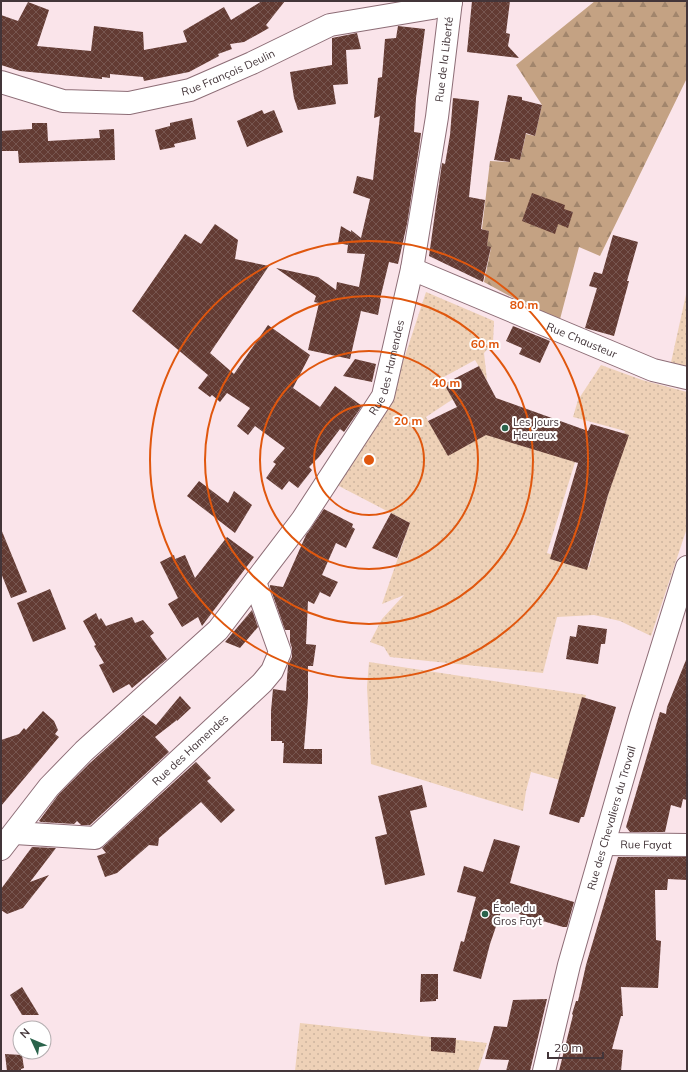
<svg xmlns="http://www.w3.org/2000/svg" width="688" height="1072" font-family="Mulish,sans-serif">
<defs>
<pattern id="green-dots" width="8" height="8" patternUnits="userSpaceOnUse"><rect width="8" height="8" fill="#eed1b7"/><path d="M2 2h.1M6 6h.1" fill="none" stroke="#cdb49e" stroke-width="1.8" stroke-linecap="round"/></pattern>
<pattern id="forest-firs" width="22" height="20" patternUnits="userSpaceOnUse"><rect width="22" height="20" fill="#c4a283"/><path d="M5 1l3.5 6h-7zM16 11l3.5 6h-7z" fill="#a1856c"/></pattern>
<pattern id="building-cross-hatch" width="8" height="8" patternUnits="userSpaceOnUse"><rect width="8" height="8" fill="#633b33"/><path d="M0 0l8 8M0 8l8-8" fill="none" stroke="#775650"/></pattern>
</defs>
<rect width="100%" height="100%" fill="#fae4ea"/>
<!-- green -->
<g fill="url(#green-dots)">
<polygon points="687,290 687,378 670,367"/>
<polygon points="426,292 494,321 493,343 484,353 487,380 475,360 442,378 453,399 426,417 445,449 484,430 576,459 547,553 589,567 625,431 573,417 578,400 601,365 642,380 687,392 687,528 651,636 620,621 594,615 557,617 543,673 390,657 384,647 370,642 382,619 404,595 382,604 410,523 337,485 386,402 404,359"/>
<polygon points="369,662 586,695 560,780 531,772 526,791 523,811 371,764 367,687"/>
<polygon points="300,1023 487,1043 478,1071 295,1071"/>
</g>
<!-- forest -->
<polygon fill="url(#forest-firs)" points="595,1 687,1 687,78 600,256 579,247 559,323 484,282 491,248 487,246 488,231 482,229 490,161 509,162 510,157 520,160 526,134 535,136 542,105 516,65"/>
<!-- building -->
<g fill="url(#building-cross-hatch)">
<polygon points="262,1 285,1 266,25 269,28 244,42 230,44 232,49 218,54 219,56 189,72 144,81 143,77 110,74 110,78 102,77 102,79 20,71 1,65 1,15 18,21 28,2 49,10 37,46 91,51 94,26 143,32 144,50 187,42 183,31 224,7 231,20"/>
<polygon points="472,1 510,1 506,33 510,34 508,46 519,58 467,52"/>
<polygon points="398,26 425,29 416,98 414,132 421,133 419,148 407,224 398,264 389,262 380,299 381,299 378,315 361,311 350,359 308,350 319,303 314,302 316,296 276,268 318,277 336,290 337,282 359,287 365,254 347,253 348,245 338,243 341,226 351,232 351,230 361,238 370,199 353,193 357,176 373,180 380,116 374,118 378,78 382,77 385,39 396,38"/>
<polygon points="357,33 361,49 346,50 348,84 333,85 336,104 298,110 294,98 290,72 332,65 332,38"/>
<polygon points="508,95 522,97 522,100 542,105 535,136 526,133 520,160 510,158 510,162 494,160"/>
<polygon points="453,98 479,101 469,197 485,200 481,229 489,231 487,246 491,247 483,282 429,256 442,163 445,164 450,135"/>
<polygon points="262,110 264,114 274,110 283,132 247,147 237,121"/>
<polygon points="192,118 196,139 174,144 175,147 160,150 155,130 170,126 170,123"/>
<polygon points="32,123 47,123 48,141 100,138 99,130 114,129 115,160 19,163 18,151 1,151 1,131 32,129"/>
<polygon points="532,193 565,205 564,209 573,212 568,228 558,224 555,234 522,221"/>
<polygon points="215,224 238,240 235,259 269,266 210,353 234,374 268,325 310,355 293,388 320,407 335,386 362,406 344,432 340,429 319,457 309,467 312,470 298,488 289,481 282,490 266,478 276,464 273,462 285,448 255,426 248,435 237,426 250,408 227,393 220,402 212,395 210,397 198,388 208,375 132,311 185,234 201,244"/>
<polygon points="613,235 638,242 627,281 629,281 614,336 585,328 597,288 589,286 594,272 602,274"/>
<polygon points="513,326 550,341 540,363 519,354 522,348 506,341"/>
<polygon points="355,359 376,364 372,382 343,376"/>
<polygon points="479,366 496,398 588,431 591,424 629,435 608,495 587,570 550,559 578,463 486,435 448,456 428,421 457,407 444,384"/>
<polygon points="199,481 228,503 234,491 252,505 235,533 187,496"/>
<polygon points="324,509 353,524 352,527 355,529 346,548 336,543 322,575 338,582 330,597 320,592 314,604 308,601 306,644 316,645 313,666 308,666 308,698 304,749 322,749 322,764 283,763 284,743 282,743 282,741 271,741 271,711 273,689 286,691 288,665 292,657 292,648 290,642 290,630 285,630 270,587 270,585 283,587 306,535"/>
<polygon points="391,513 410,523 397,558 372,548"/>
<polygon points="1,529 27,592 11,598 1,573"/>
<polygon points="227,537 254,557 202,626 198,617 182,627 168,604 178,598 160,562 174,555 175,559 185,555 195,578"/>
<polygon points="50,589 66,629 33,642 17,603"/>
<polygon points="252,610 258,627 240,648 225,642"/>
<polygon points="96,613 99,620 101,618 106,626 132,617 135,623 143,620 154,633 150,636 167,659 132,688 129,684 113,693 99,665 104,663 94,646 96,645 83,621"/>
<polygon points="578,625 607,629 605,644 601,644 598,664 566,659 570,636 576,637"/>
<polygon points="686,660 687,800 683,799 681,808 671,805 665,832 630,832 626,827 660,712 666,714 667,707"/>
<polygon points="180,696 191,708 177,721 177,720 155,737 169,752 90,825 81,825 77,821 74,824 41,822 39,821 59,794 90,763 143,715 156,725"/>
<polygon points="582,697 616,707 584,817 581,817 579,823 549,814"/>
<polygon points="43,711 54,721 58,730 55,734 59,737 1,806 1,740 19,734 24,728 26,730"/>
<polygon points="196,762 211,778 207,781 235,810 221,823 201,802 159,838 158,846 149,845 117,873 105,877 97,856 106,853 102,848"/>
<polygon points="422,785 427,807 410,811 425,875 385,885 375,837 387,834 378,796"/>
<polygon points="494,839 520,846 510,883 574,902 567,927 563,927 502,909 490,944 481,979 453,971 461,941 464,942 476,897 457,892 464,866 483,872"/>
<polygon points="32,847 56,848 30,882 49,875 23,908 7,914 1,910 1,889"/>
<polygon points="618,857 687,857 687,880 668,879 667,890 655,890 656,940 661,941 658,988 621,987 623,1016 621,1016 612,1049 623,1050 621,1071 559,1071 573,1015 572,1014 576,1001 578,1001 586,965"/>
<polygon points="421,974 438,974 438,999 436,999 436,1001 420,1002"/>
<polygon points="22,987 39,1015 22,1015 10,995"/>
<polygon points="547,999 530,1071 506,1071 509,1060 485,1059 494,1026 507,1027 513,1000"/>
<polygon points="431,1037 456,1038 455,1053 431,1051"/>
<polygon points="5,1054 22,1055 24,1068 21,1069 21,1070 7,1071"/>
</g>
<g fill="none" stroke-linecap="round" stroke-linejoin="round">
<!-- minor casing -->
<g stroke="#8d6d76" stroke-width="24">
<g id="minor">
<path id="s1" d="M1,82L63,101L129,103L190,90L252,63L330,25L432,8L451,2"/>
<path id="s2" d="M412,269L653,370L687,378"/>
<path id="s3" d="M15,833L95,838L262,683L272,671L280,652L255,582"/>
<path id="s4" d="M604,844L687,845"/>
<path id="s5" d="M1,849L49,787L84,751L218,630L302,520L383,396L412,269L437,117L451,1"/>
<path id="s6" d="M544,1071L569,965L640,718L687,567"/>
</g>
</g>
<!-- minor -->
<use href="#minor" stroke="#fff" stroke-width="22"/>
</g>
<!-- distance rings -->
<g fill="none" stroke="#e0570e" stroke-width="2">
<circle cx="369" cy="460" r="55"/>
<circle cx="369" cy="460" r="109"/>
<circle cx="369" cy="460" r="164"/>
<circle cx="369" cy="460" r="219"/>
</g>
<!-- markers -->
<g fill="#2a634b" stroke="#fff" stroke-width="1.5">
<circle cx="505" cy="428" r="4"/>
<circle cx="485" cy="914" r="4"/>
</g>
<g text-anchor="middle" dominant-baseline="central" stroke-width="4" stroke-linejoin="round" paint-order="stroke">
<!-- street labels -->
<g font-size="11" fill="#433539" stroke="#fff">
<text stroke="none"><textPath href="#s5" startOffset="938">Rue de la Liberté</textPath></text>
<text stroke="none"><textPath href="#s1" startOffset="235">Rue François Deulin</textPath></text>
<text stroke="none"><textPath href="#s2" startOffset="184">Rue Chausteur</textPath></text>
<text stroke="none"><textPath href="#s5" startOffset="624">Rue des Hamendes</textPath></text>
<text stroke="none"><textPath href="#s3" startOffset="210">Rue des Hamendes</textPath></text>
<text stroke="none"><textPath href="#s6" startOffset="262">Rue des Chevaliers du Travail</textPath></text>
<text stroke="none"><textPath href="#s4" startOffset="42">Rue Fayat</textPath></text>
</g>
<!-- poi labels -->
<g font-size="11" fill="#433539" stroke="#fff" text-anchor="start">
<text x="513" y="422">Les Jours<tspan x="513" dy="13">Heureux</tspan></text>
<text x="493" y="908">École du<tspan x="493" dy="13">Gros Fayt</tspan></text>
</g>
</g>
<circle cx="369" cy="460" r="6" fill="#e0570e" stroke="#fff" stroke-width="2"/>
<g font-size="12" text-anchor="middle" font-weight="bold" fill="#e0570e" stroke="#fff" stroke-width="4" stroke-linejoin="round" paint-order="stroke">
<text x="524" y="309">80 m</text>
<text x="485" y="348">60 m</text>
<text x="446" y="387">40 m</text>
<text x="408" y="425">20 m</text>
</g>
<!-- border -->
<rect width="688" height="1072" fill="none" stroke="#433539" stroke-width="4"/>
<!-- north arrow -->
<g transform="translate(32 1040) rotate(314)"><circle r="19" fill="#ffffff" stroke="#b4aeb0"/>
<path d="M0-3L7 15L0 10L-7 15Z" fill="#2a634b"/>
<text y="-6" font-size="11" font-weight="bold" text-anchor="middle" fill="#433539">N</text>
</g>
<!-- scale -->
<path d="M548 1052v6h55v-6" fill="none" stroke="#433539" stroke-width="2"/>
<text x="554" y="1052" font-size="12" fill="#433539" stroke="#ffffff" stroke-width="3" paint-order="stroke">20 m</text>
</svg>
